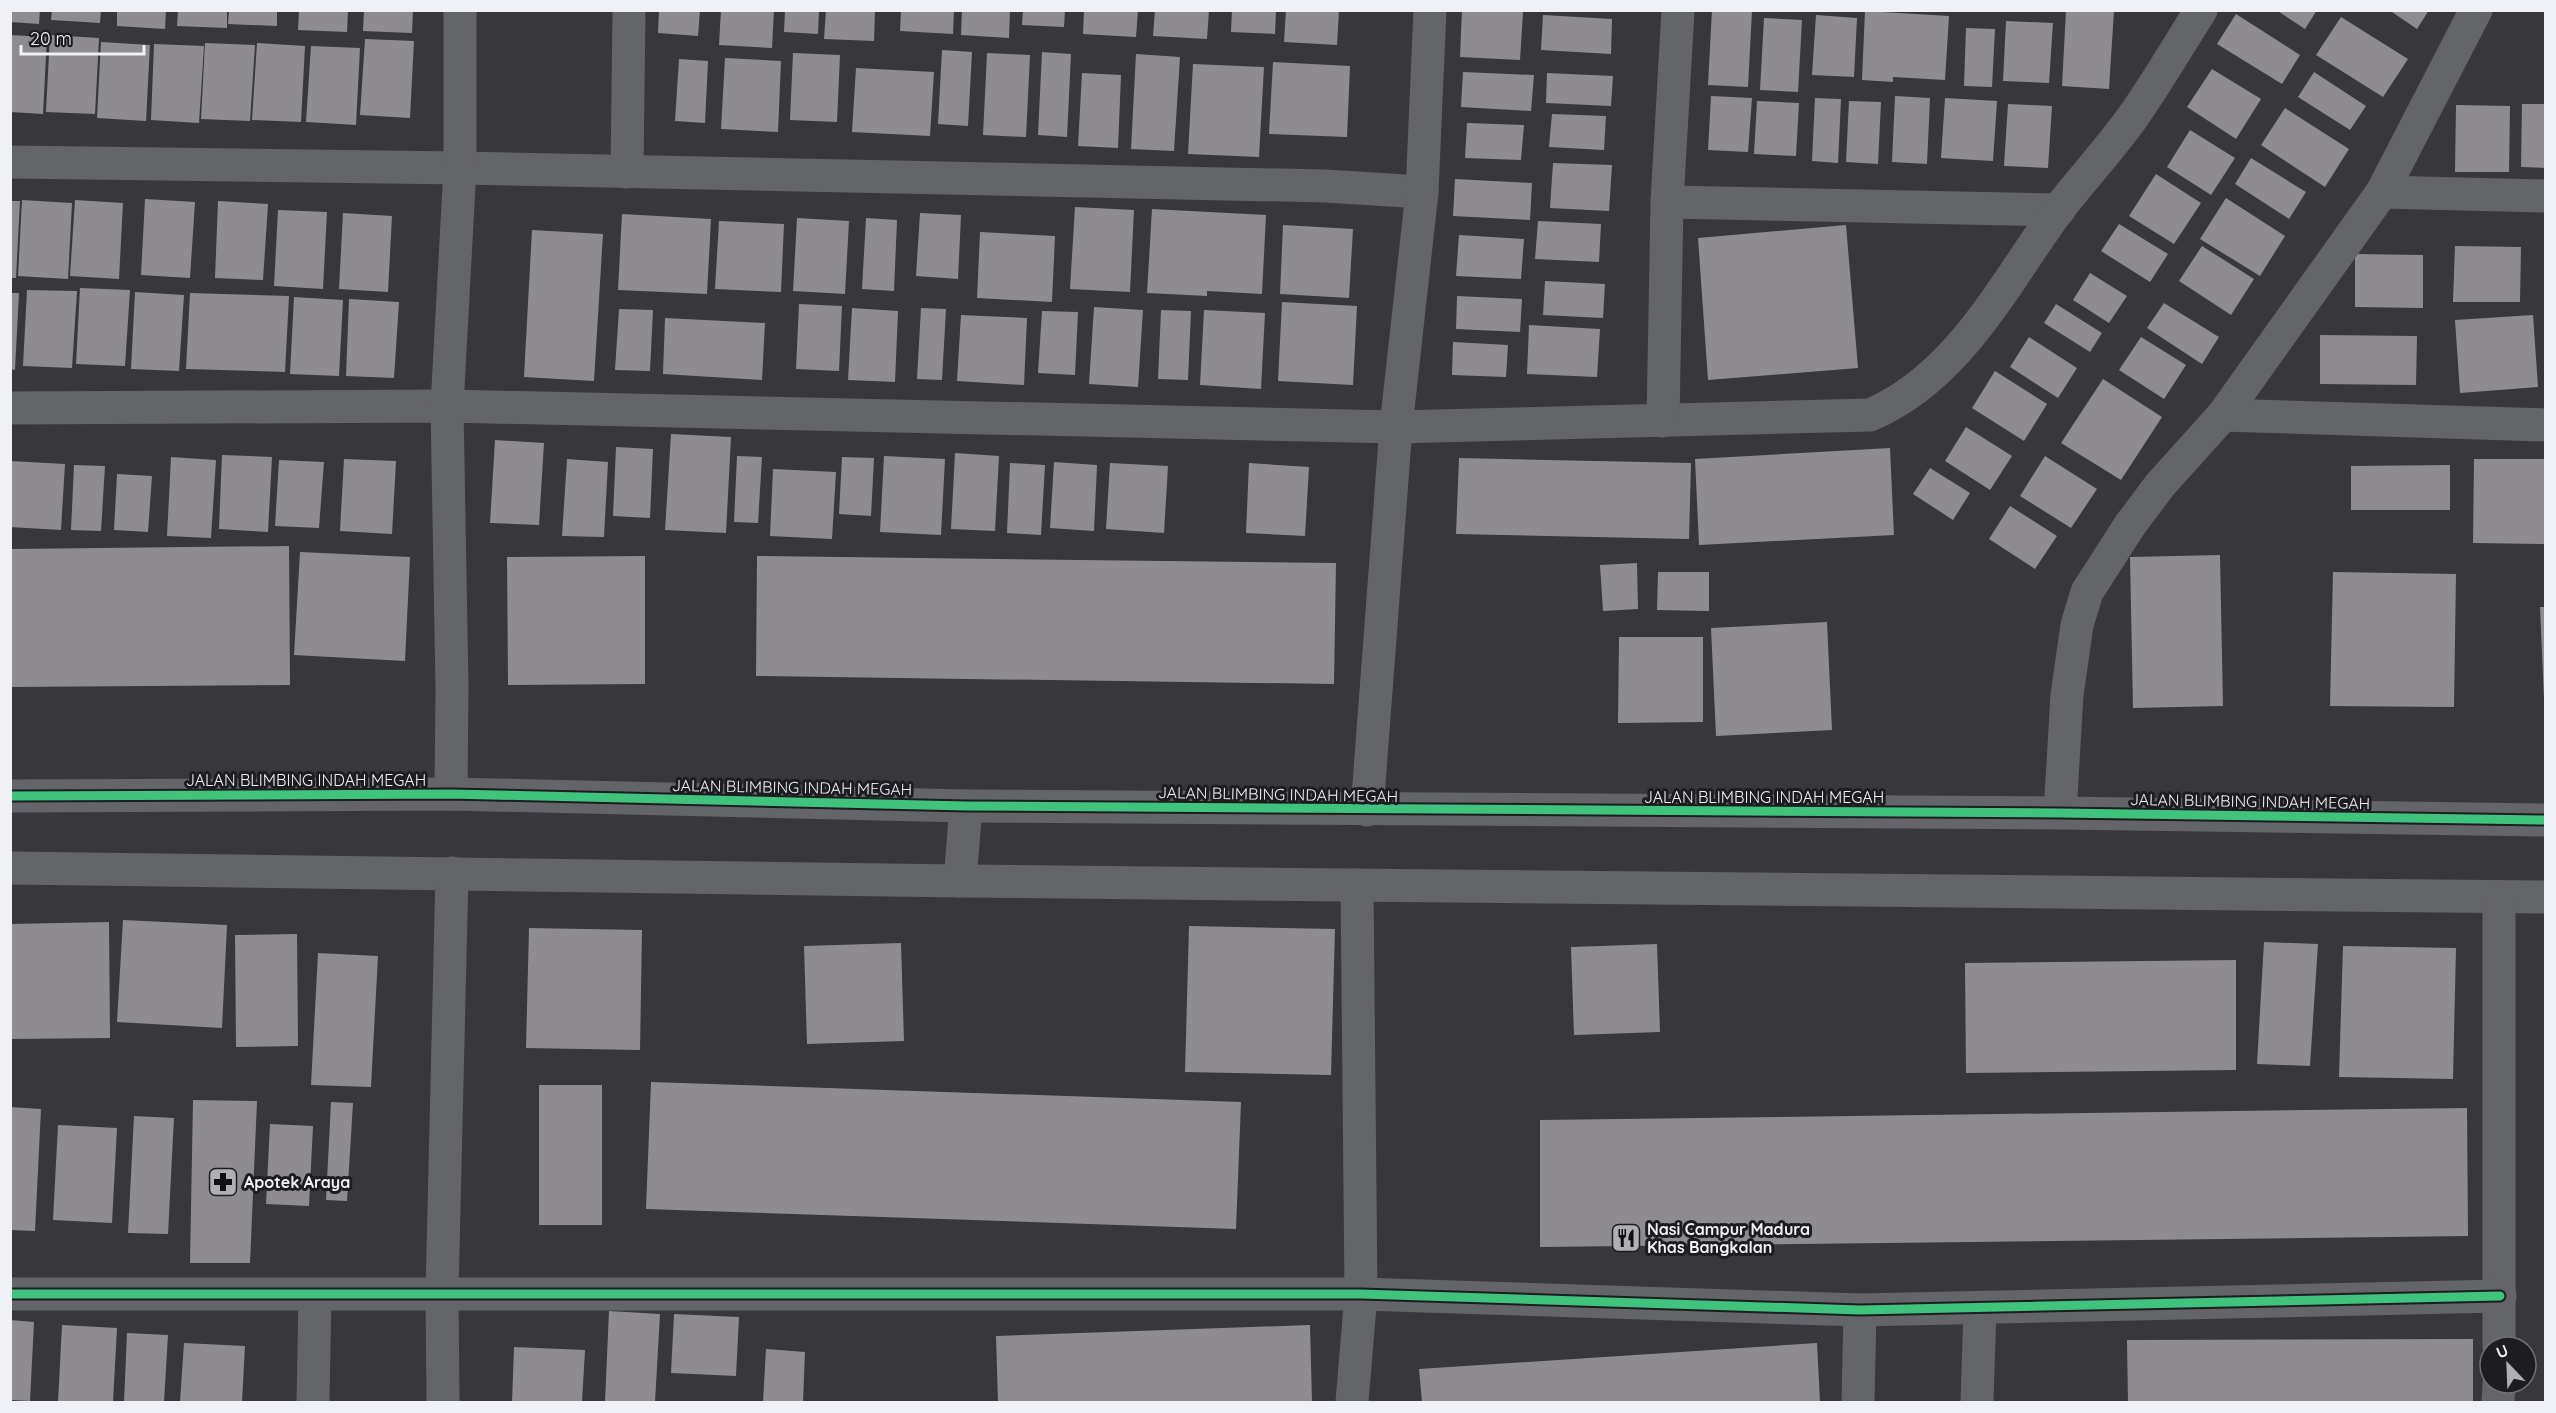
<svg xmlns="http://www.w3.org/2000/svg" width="2556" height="1413" font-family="Quicksand,sans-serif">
<rect width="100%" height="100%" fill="#37373c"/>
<!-- building -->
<g fill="#8f8c90">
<polygon points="10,10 40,10 39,24 10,22"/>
<polygon points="52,10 101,10 100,23 51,20"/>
<polygon points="117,10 166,10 165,29 117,26"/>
<polygon points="178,10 227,10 227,28 177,26"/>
<polygon points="229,10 277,10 277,26 228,24"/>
<polygon points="299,10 348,10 347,32 298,30"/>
<polygon points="364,10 413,10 412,33 363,31"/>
<polygon points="659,10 700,10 698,36 658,33"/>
<polygon points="721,10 774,10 772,48 719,45"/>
<polygon points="785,10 819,10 818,34 784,32"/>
<polygon points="826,10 875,10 874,41 824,39"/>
<polygon points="901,10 954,10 953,34 900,31"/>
<polygon points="962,10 1010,10 1009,38 961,35"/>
<polygon points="1023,10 1065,10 1064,27 1022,25"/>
<polygon points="1084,10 1138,10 1136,37 1083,34"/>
<polygon points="1155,10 1209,10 1207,39 1153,36"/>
<polygon points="1232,10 1276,10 1275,34 1231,32"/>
<polygon points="1286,10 1339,10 1337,45 1284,42"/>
<polygon points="1462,10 1523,12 1520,60 1460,57"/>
<polygon points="1712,10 1752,11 1748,87 1708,85"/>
<polygon points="2066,10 2114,10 2109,89 2062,86"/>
<polygon points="2276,10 2317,10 2305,29"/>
<polygon points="2389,10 2429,10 2417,29"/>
<polygon points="1865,11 1949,16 1945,80 1893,77 1893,82 1862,80"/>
<polygon points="2236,14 2300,55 2282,84 2217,44"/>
<polygon points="1543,15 1612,19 1611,54 1541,50"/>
<polygon points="1816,15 1857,18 1854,77 1812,75"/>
<polygon points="2341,17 2408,59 2383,97 2316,55"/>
<polygon points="1764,18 1802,20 1798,92 1760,90"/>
<polygon points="2006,21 2053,23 2049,83 2003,81"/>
<polygon points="1966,28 1995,29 1992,87 1964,86"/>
<polygon points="10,35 47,37 43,114 10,112"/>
<polygon points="50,35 99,38 95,114 46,112"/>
<polygon points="365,39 414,41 410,118 360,115"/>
<polygon points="101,42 150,45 146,121 97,118"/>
<polygon points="205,43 255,45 250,121 201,119"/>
<polygon points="257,43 305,46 301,122 252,120"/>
<polygon points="154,44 204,46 199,123 151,120"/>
<polygon points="311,46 360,48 356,125 306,122"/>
<polygon points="942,50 972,52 968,126 938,124"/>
<polygon points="1042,52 1071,54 1067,137 1038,135"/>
<polygon points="793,53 840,55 837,122 790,120"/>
<polygon points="987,53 1030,55 1026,137 983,135"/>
<polygon points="1136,54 1180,57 1174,151 1131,149"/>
<polygon points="725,58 781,61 778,132 721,129"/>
<polygon points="679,59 708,61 705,123 675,121"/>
<polygon points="1273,62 1350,66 1347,137 1269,134"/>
<polygon points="1193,64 1264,67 1259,157 1188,154"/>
<polygon points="856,68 934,72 930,136 852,132"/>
<polygon points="2212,69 2261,99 2236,139 2187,107"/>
<polygon points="1463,72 1534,75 1531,111 1461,107"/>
<polygon points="2314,72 2366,106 2350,130 2298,97"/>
<polygon points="1082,73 1121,75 1118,148 1078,146"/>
<polygon points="1547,73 1613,76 1611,106 1546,103"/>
<polygon points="1711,96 1752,98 1748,152 1708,150"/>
<polygon points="1895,96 1930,98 1927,164 1892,162"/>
<polygon points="1815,98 1841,99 1838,163 1812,161"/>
<polygon points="1945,98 1997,101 1993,161 1941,158"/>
<polygon points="1757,101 1799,103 1796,156 1754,154"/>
<polygon points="1849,101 1881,102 1878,164 1846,162"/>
<polygon points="2008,104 2052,106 2048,168 2004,166"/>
<polygon points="2522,104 2546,104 2546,168 2521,167"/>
<polygon points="2456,105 2510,106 2509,172 2455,172"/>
<polygon points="2285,108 2349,149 2325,187 2261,145"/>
<polygon points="1552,114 1606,116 1604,150 1549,147"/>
<polygon points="1467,123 1524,125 1521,160 1465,158"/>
<polygon points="2190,130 2235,158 2211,195 2167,167"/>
<polygon points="2251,158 2306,192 2289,219 2235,184"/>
<polygon points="1553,163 1612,165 1609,211 1550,208"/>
<polygon points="2156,174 2201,203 2174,244 2129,216"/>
<polygon points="1455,179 1532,183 1530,220 1453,216"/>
<polygon points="2226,198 2285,236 2260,276 2200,239"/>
<polygon points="145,199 195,202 190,278 141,275"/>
<polygon points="22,200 72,203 68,279 18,276"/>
<polygon points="75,200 123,203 119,279 70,276"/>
<polygon points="10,201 20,201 16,278 10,278"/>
<polygon points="218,201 268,204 263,280 215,278"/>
<polygon points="1075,207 1134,210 1130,292 1070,289"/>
<polygon points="1152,209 1266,215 1262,294 1207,291 1207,296 1147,293"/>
<polygon points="278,210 327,212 323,289 274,286"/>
<polygon points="343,213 392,216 388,292 339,289"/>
<polygon points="920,213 961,215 958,279 916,276"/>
<polygon points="622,214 711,219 707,294 618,290"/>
<polygon points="797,218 849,221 845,294 793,291"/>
<polygon points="866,218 897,220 894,291 862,289"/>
<polygon points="719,221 784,224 781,292 715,289"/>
<polygon points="1538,221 1601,224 1599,262 1535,259"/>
<polygon points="2119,224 2168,254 2150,282 2101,251"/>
<polygon points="1283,225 1353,229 1349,298 1280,294"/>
<polygon points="1846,225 1858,368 1708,380 1698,238"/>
<polygon points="532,230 603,234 594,381 524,377"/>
<polygon points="980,232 1055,236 1052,302 977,298"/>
<polygon points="1459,235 1524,239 1521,279 1456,276"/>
<polygon points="2202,246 2254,279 2231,315 2179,281"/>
<polygon points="2455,246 2521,247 2520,302 2453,302"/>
<polygon points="2355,254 2423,255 2423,308 2355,307"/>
<polygon points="2090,273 2127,296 2109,323 2073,300"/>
<polygon points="1545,281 1605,284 1603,318 1543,315"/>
<polygon points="80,288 130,290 125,366 76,364"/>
<polygon points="27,290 77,291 72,368 23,366"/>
<polygon points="135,292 184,295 179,371 131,369"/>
<polygon points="10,293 19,293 15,370 10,369"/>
<polygon points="190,293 289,296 285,372 186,369"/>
<polygon points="1457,296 1522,299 1520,332 1456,329"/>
<polygon points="294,297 343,300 339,376 290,374"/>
<polygon points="349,299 399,302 394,378 346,376"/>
<polygon points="1282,302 1357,306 1353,385 1278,381"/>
<polygon points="2164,303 2219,337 2202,364 2147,328"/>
<polygon points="799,304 842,306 839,371 796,369"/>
<polygon points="2056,304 2102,333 2090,352 2044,323"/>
<polygon points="1094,307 1143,310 1138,387 1089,384"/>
<polygon points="852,308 898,311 895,382 848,380"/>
<polygon points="921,308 946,309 942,380 917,379"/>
<polygon points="619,309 653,310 650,371 615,370"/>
<polygon points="1161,310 1191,311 1188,380 1158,379"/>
<polygon points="1204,310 1265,313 1261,389 1200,385"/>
<polygon points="1042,311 1078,312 1075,375 1038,373"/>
<polygon points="961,315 1027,318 1024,385 957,381"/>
<polygon points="2533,315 2538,387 2460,393 2455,320"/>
<polygon points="665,318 765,323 762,380 663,374"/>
<polygon points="1529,325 1600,329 1597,377 1527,374"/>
<polygon points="2320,335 2417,336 2416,385 2320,384"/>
<polygon points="2029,337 2077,368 2058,398 2010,367"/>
<polygon points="2141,337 2186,365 2164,399 2119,370"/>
<polygon points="1453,342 1508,345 1506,377 1452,375"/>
<polygon points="1995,371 2047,404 2024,441 1972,408"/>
<polygon points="2103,379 2162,417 2121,480 2061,443"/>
<polygon points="1966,427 2012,456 1990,490 1945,461"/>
<polygon points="671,434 731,437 726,533 665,530"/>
<polygon points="495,440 544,443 539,525 490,523"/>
<polygon points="616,447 653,449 650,518 613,516"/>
<polygon points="1890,448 1894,535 1699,545 1695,459"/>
<polygon points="955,453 999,456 995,531 951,529"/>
<polygon points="222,455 272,457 268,532 219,529"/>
<polygon points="737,456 762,457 758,523 734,522"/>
<polygon points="884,456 945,459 941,535 880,532"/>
<polygon points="2045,456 2097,489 2071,528 2020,496"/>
<polygon points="171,457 216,460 211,538 167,536"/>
<polygon points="842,457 874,458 871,516 839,514"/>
<polygon points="1459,458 1691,463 1689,539 1456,534"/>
<polygon points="344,459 396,461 392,534 340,531"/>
<polygon points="567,459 608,462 604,537 562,536"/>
<polygon points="2474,459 2546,459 2546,544 2473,543"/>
<polygon points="279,460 324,462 319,528 275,526"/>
<polygon points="10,461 65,464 61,530 10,527"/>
<polygon points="1054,462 1097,465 1094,531 1050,528"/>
<polygon points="1010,463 1045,465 1041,535 1007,533"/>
<polygon points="1110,463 1168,466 1164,533 1106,529"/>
<polygon points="1249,463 1309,467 1305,536 1246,533"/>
<polygon points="74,465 105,466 101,531 71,530"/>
<polygon points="2450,465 2450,510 2351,510 2351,466"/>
<polygon points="1930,468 1970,493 1953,520 1913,494"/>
<polygon points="773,469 836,472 832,539 770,536"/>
<polygon points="117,474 152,476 148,532 114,530"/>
<polygon points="2010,506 2057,536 2035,569 1989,539"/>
<polygon points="289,546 290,685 10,687 10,549"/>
<polygon points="300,552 410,557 405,661 294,655"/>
<polygon points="2220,555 2223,706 2133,708 2130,557"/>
<polygon points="645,556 645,684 508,685 507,557"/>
<polygon points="757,556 1336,563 1334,684 756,676"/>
<polygon points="1637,563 1638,609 1603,611 1600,565"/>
<polygon points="1658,572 1709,572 1709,611 1657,610"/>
<polygon points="2333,572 2456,574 2454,707 2330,706"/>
<polygon points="2540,607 2546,607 2546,699 2544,699"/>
<polygon points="1827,622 1832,730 1716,736 1711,628"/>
<polygon points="1619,637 1703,637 1703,722 1618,723"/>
<polygon points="123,920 227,925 222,1028 117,1022"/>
<polygon points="109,922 110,1038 10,1039 10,924"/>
<polygon points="1189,926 1335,929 1331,1075 1185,1072"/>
<polygon points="529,928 642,930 640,1050 526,1048"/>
<polygon points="297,934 298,1046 236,1047 235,935"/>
<polygon points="2264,942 2318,944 2310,1066 2257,1064"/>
<polygon points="901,943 904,1041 807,1044 804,946"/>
<polygon points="1657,944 1660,1032 1574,1035 1571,947"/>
<polygon points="2343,946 2456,948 2453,1079 2339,1077"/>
<polygon points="318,953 378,956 371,1087 311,1085"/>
<polygon points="2236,960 2236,1070 1966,1073 1965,963"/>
<polygon points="651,1082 1241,1102 1236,1229 646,1209"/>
<rect x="539" y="1085" width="63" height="140"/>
<polygon points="193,1100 257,1101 250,1263 190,1263"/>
<polygon points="331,1102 353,1103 347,1201 326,1200"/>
<polygon points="10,1107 41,1109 35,1231 10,1230"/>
<polygon points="2467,1108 2468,1236 1540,1247 1540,1120"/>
<polygon points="134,1116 174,1118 168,1234 128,1233"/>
<polygon points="270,1124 313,1126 309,1206 266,1204"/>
<polygon points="58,1125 117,1128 112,1223 53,1220"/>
<polygon points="609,1311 660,1314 655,1402 605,1402"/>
<polygon points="674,1314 739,1317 736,1376 671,1373"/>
<polygon points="10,1320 34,1322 30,1401 10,1400"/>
<polygon points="62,1325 117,1328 113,1402 58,1402"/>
<polygon points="1310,1325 1312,1402 998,1402 996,1336"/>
<polygon points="127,1333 168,1335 164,1402 124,1402"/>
<polygon points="2473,1339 2473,1402 2128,1402 2127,1340"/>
<polygon points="184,1343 245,1346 242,1402 180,1402"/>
<polygon points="1817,1343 1820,1402 1422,1402 1419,1369"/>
<polygon points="514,1347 585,1350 582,1402 512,1402"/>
<polygon points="766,1349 805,1352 803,1402 763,1402"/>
</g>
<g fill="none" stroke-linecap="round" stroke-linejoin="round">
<!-- minor -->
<g stroke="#646569" stroke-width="33">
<polyline points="10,162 460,168 1325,186 1422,192"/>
<polyline points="627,172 629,10"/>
<polyline points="2382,192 2546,196"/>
<polyline points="1667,202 2059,210"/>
<path d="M10,408L447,406L1396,427L1870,415C1958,378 2004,284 2058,210C2082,179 2109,150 2132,118C2157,83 2178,46 2201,10"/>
<polyline points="2223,415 2546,425"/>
<polyline points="1663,421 1667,202 1678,10"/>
<polyline points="451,794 452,688 447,406 460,168 460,10"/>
<polyline points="10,796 451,794 966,806 2060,813 2546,820"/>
<polyline points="1367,810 1396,427 1422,192 1430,10"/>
<polyline points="2060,813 2067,695 2077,625 2087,592 2130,525 2160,485 2223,415 2382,192 2476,10"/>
<polyline points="10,868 960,881 2546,897"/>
<polyline points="960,881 966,806"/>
<polyline points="2499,897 2499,1347"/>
<polyline points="10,1294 1361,1294 1860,1310 2500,1296"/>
<polyline points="313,1402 315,1295"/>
<polyline points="443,1402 442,1293 452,873"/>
<polyline points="1352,1402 1361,1294 1357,885"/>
<polyline points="1858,1402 1860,1310"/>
<polyline points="1977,1402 1980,1309"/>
<polyline points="2498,1402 2499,1383"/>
</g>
<!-- cycleway casing -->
<g stroke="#1c1c21" stroke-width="13">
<g id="cycleway">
<polyline points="10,796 451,794 966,806 2060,813 2546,820"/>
<polyline points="10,1294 1361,1294 1860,1310 2500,1296"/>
</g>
</g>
<!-- cycleway -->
<use href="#cycleway" stroke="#40c37c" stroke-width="9"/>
</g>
<!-- icons -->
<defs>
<g id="pharmacy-square" transform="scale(1.5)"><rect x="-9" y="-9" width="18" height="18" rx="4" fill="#afafb6" stroke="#1c1c21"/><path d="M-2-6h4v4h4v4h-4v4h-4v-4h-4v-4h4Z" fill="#111"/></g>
<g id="restaurant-square" transform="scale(1.5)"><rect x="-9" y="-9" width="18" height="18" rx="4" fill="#afafb6" stroke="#1c1c21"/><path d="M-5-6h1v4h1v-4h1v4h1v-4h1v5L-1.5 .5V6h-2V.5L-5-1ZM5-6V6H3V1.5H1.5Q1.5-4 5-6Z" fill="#111"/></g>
</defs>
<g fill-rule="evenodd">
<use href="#pharmacy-square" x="223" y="1182"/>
<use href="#restaurant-square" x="1626" y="1238"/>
</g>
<g text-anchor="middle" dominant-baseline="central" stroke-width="6" stroke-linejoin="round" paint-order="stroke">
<!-- street labels -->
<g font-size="16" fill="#f0f0f7" stroke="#1c1c21">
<text x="306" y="780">JALAN BLIMBING INDAH MEGAH</text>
<text transform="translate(792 787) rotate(1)">JALAN BLIMBING INDAH MEGAH</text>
<text transform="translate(1278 794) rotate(1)">JALAN BLIMBING INDAH MEGAH</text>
<text x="1764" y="797">JALAN BLIMBING INDAH MEGAH</text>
<text transform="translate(2250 801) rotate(1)">JALAN BLIMBING INDAH MEGAH</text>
</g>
<!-- poi labels -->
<g font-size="16" font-weight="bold" fill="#f0f0f7" stroke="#1c1c21" text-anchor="start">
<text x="244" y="1182">Apotek Araya</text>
<text x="1647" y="1229">Nasi Campur Madura<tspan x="1647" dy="18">Khas Bangkalan</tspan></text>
</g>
</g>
<!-- border -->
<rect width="2556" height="1413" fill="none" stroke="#f0f0f7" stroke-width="24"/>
<!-- north arrow -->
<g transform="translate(2508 1365) rotate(337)"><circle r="28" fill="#1c1c21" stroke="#717177" stroke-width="1.5"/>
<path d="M0-4.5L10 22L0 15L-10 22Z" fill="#afafb6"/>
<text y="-9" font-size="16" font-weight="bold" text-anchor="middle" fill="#f0f0f7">U</text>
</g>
<!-- scale -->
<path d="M21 45v9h123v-9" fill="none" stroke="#f0f0f7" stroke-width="3"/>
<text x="30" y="45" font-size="18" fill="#f0f0f7" stroke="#1c1c21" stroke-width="4.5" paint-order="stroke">20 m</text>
</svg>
